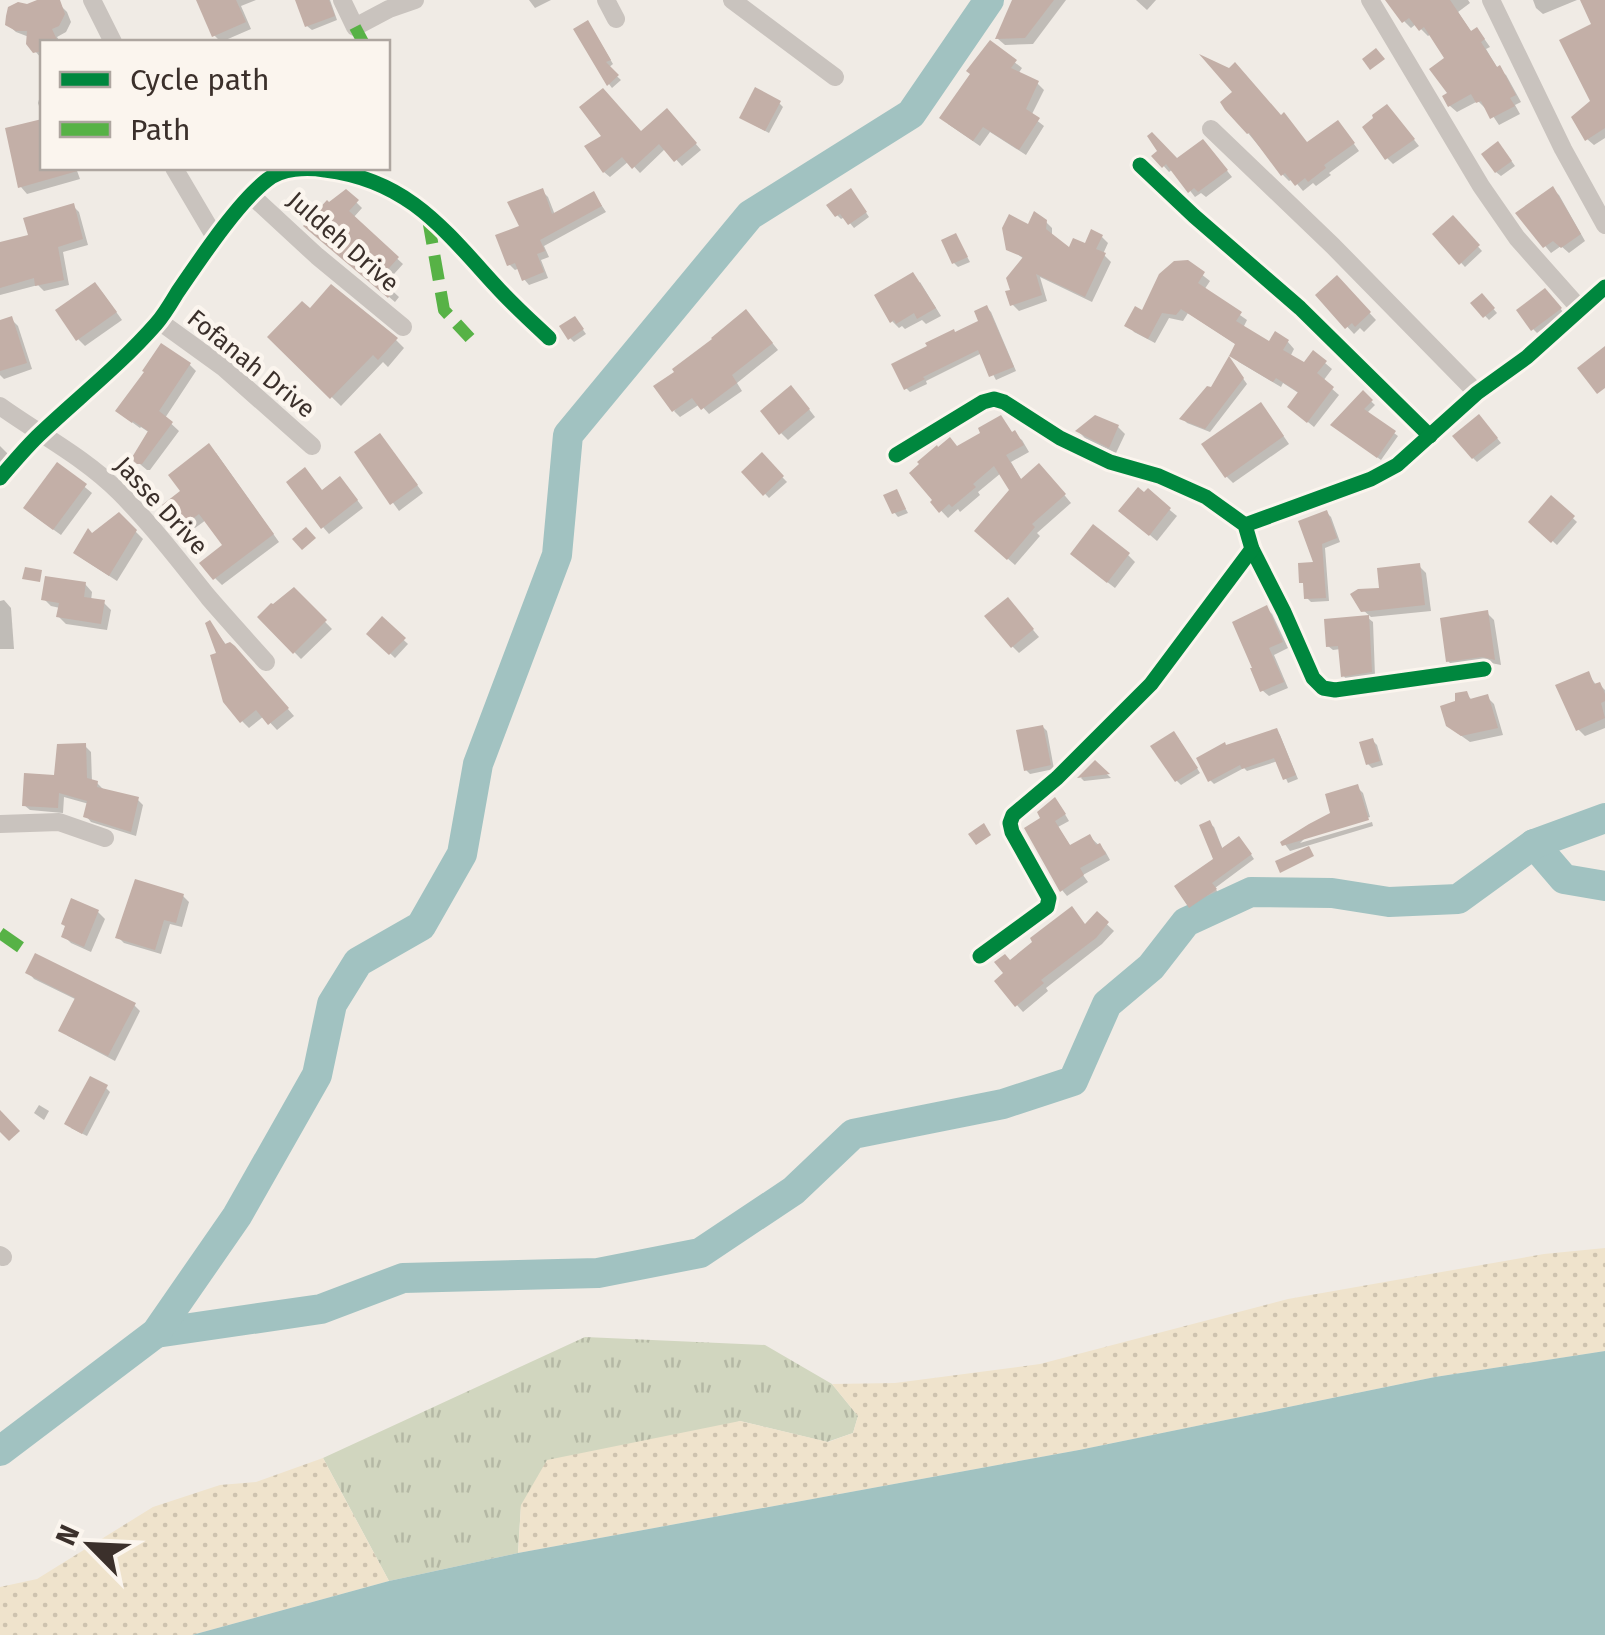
<svg xmlns="http://www.w3.org/2000/svg" width="1605" height="1635" font-family="'Fira Sans',sans-serif">
<defs>
<pattern id="grass-tufts" width="24" height="20" patternUnits="userSpaceOnUse" patternTransform="scale(2.5)"><rect width="24" height="20" fill="#d1d6bf"/><path d="M3 7l-1-3M5 7V3M7 7l1-3M15 17l-1-3M17 17v-4M19 17l1-3" fill="none" stroke="#b4b8a4"/></pattern>
<pattern id="sand-dots" width="8" height="8" patternUnits="userSpaceOnUse" patternTransform="scale(2.5)"><rect width="8" height="8" fill="#efe3cc"/><path d="M2 2h.1M6 6h.1" fill="none" stroke="#cec3af" stroke-width="1.8" stroke-linecap="round"/></pattern>
</defs>
<rect width="100%" height="100%" fill="#f0ebe5"/>
<!-- grass -->
<polygon fill="url(#grass-tufts)" points="585,1337 765,1345 832,1384 858,1416 853,1433 827,1442 740,1421 521,1505 518,1553 389,1581 323,1458"/>
<!-- sand -->
<g fill="url(#sand-dots)">
<polygon points="1605,1248 1605,1351 1435,1377 1079,1450 518,1553 521,1505 547,1460 740,1421 828,1442 853,1433 858,1416 832,1384 895,1383 1040,1364 1288,1299 1544,1254"/>
<polygon points="323,1458 389,1581 192,1635 0,1635 0,1587 37,1579 153,1507 220,1485 256,1482"/>
</g>
<!-- water -->
<polygon fill="#a1c2c1" points="1605,1351 1605,1635 192,1635 389,1581 518,1553 1079,1450 1435,1377"/>
<!-- shadow -->
<g fill="#0003">
<polygon points="44,0 54,0 59,4 67,12 71,22 66,32 57,37 60,42 42,42 42,59 35,51 29,37 16,32 8,25 27,7"/>
<polygon points="199,0 256,0 241,6 251,29 221,42 214,35"/>
<polygon points="298,0 330,0 337,20 312,30 307,26"/>
<polygon points="529,0 551,0 535,8"/>
<polygon points="1015,0 1066,0 1033,44 1005,45 998,39"/>
<polygon points="1136,0 1156,0 1147,10"/>
<polygon points="1403,0 1468,0 1470,3 1458,12 1472,33 1483,37 1490,47 1486,49 1498,69 1506,75 1521,102 1515,105 1520,114 1499,125 1487,107 1485,108 1478,101 1457,112 1450,106 1448,59 1431,34 1428,36 1416,24 1411,28 1404,21"/>
<polygon points="1533,0 1577,0 1543,14 1536,8"/>
<polygon points="1582,0 1605,0 1605,138 1594,145 1587,139 1594,102 1594,25"/>
<polygon points="591,27 613,64 608,68 621,80 612,88 609,84"/>
<polygon points="990,43 1022,68 1018,74 1037,83 1044,90 1031,116 1044,126 1026,155 990,132 980,146 948,124"/>
<polygon points="42,94 42,115 38,103 40,96"/>
<polygon points="779,103 783,107 769,133 747,121"/>
<polygon points="1393,113 1419,146 1393,164 1387,158"/>
<polygon points="673,117 701,150 682,166 666,148 640,173 629,161 610,177 604,172 605,137 641,134"/>
<polygon points="42,122 42,168 76,168 80,179 27,194 21,187 8,130"/>
<polygon points="1344,130 1359,151 1329,173 1331,175 1316,186 1313,183 1303,191 1293,179 1289,181 1283,175 1248,133 1308,145"/>
<polygon points="1209,148 1232,177 1206,197 1201,193 1195,197 1173,169 1169,172 1155,156 1160,151 1177,161"/>
<polygon points="1502,148 1515,166 1501,176 1496,172"/>
<polygon points="1552,189 1559,195 1585,241 1569,253 1561,246 1551,253 1518,213"/>
<polygon points="542,191 548,197 555,215 594,194 606,212 544,246 549,257 541,260 548,278 529,285 524,279 520,268 515,270 509,264 523,228"/>
<polygon points="346,192 362,208 353,218 403,264 385,284 399,297 395,302 312,231"/>
<polygon points="854,195 869,217 854,228 845,217 841,219 837,215"/>
<polygon points="73,206 79,212 88,245 63,252 69,285 44,291 38,285 0,295 0,245 31,236"/>
<polygon points="1453,219 1482,251 1465,267 1435,234"/>
<polygon points="1045,221 1052,228 1052,237 1070,251 1086,246 1102,237 1108,243 1103,254 1111,262 1092,302 1040,277 1047,301 1019,311 1012,304 1013,291 1024,259 1009,248 1030,227"/>
<polygon points="956,236 970,262 958,267 954,263"/>
<polygon points="1187,263 1210,281 1204,290 1247,320 1243,328 1270,344 1288,342 1294,349 1290,357 1304,365 1325,363 1332,369 1323,381 1339,395 1314,427 1297,413 1300,394 1283,383 1281,387 1239,362 1232,355 1237,345 1188,313 1183,321 1169,318 1155,343 1134,332 1128,325 1143,314"/>
<polygon points="1337,278 1376,320 1364,332 1360,328 1354,334 1318,295"/>
<polygon points="920,282 941,316 926,324 922,320 905,329 902,326 899,328 892,321"/>
<polygon points="1545,291 1564,313 1537,333 1533,329"/>
<polygon points="102,292 122,320 85,346 78,339"/>
<polygon points="1482,296 1497,313 1489,320 1473,303"/>
<polygon points="987,308 991,312 1016,371 996,380 982,353 926,381 927,384 910,392 906,388 956,335 982,322"/>
<polygon points="310,312 396,340 404,348 388,367 383,362 341,406 270,337"/>
<polygon points="11,319 18,326 32,369 4,379 0,375 0,322"/>
<polygon points="753,319 778,350 737,383 742,391 709,414 700,404 680,417 674,411"/>
<polygon points="578,323 586,334 574,342 570,338"/>
<polygon points="1232,363 1247,384 1210,432 1187,423 1183,419 1213,390"/>
<polygon points="189,364 196,371 165,418 179,431 150,470 147,470 134,459 150,433 141,427 140,428 125,417"/>
<polygon points="1363,394 1375,405 1367,413 1398,436 1381,460 1337,428"/>
<polygon points="798,395 815,417 788,440 781,433"/>
<polygon points="1267,412 1289,444 1233,483 1226,476"/>
<polygon points="1001,418 1013,434 1022,440 1029,452 1011,462 1022,481 1046,473 1071,503 1037,533 1040,536 1015,565 984,538 1012,490 1001,473 978,492 980,495 960,512 958,509 948,518 933,502 958,449 983,434"/>
<polygon points="1483,421 1501,443 1477,462 1473,458"/>
<polygon points="1118,427 1125,434 1116,453 1085,438 1079,432"/>
<polygon points="386,443 423,493 399,511 357,453"/>
<polygon points="0,446 11,457 0,469"/>
<polygon points="216,453 279,542 222,585 215,578 226,545 206,520 188,533 181,527 183,492"/>
<polygon points="762,456 787,482 769,498 745,472"/>
<polygon points="58,465 92,493 61,535 33,515"/>
<polygon points="347,486 363,508 329,534 323,527 323,492"/>
<polygon points="896,492 908,513 898,517 894,512"/>
<polygon points="1148,492 1177,516 1157,541 1129,517"/>
<polygon points="1552,499 1577,522 1557,545 1531,521"/>
<polygon points="1327,513 1331,517 1340,542 1325,548 1329,601 1311,602 1307,598 1306,586 1302,582 1317,564"/>
<polygon points="119,515 143,539 117,581 83,559 76,552 92,536"/>
<polygon points="1128,555 1135,562 1115,588 1080,561"/>
<polygon points="1419,566 1426,573 1431,611 1371,617 1363,610 1382,590"/>
<polygon points="85,584 92,592 91,601 104,603 111,610 107,630 66,624 59,617 60,608 51,606 44,599"/>
<polygon points="294,590 332,629 301,659 260,617"/>
<polygon points="4,600 11,608 14,649 0,649 0,601"/>
<polygon points="1014,607 1039,637 1019,653 1012,646"/>
<polygon points="1266,608 1272,614 1288,648 1274,655 1288,688 1269,696 1262,690"/>
<polygon points="1487,613 1494,620 1501,665 1491,663 1455,668 1448,661"/>
<polygon points="1368,618 1373,622 1375,676 1347,680 1343,675 1341,649 1333,650 1328,646"/>
<polygon points="382,620 408,644 395,658 370,634"/>
<polygon points="210,623 227,646 242,656 294,716 277,730 264,716 249,728 242,721"/>
<polygon points="1588,674 1597,686 1600,685 1605,690 1605,728 1585,736 1578,729"/>
<polygon points="1466,694 1473,701 1487,697 1494,704 1503,735 1470,742 1456,732 1458,703"/>
<polygon points="1043,727 1047,731 1054,769 1030,774 1026,770"/>
<polygon points="1277,731 1280,735 1298,779 1288,783 1278,761 1247,771 1244,768 1214,784 1210,780 1226,747"/>
<polygon points="1178,738 1200,773 1181,785 1177,781"/>
<polygon points="1372,740 1377,745 1383,765 1372,768 1368,764"/>
<polygon points="85,746 91,752 92,782 97,783 103,789 137,799 143,805 136,836 91,822 86,816 89,804 64,797 63,813 30,810 24,805 56,778"/>
<polygon points="1095,763 1111,778 1084,781 1081,778"/>
<polygon points="1357,787 1363,793 1370,817 1307,836 1300,843 1372,822 1373,826 1290,851 1284,843 1333,814"/>
<polygon points="1060,806 1069,821 1058,827 1071,847 1090,837 1105,851 1110,860 1083,875 1088,882 1067,896 1062,890 1044,819"/>
<polygon points="1209,823 1214,827 1223,850 1243,843 1254,859 1215,888 1219,894 1195,911 1191,907 1216,860"/>
<polygon points="183,896 189,902 182,927 170,924 161,954 124,943 118,937"/>
<polygon points="98,912 105,919 91,952 71,943 64,936"/>
<polygon points="1097,915 1114,931 1102,944 1046,988 1048,991 1023,1012 997,982 1007,973 1011,963 1086,926"/>
<polygon points="28,972 134,1005 140,1011 115,1061 68,1036 62,1030 77,1000 34,979"/>
<polygon points="106,1088 110,1092 87,1136 71,1128"/>
<polygon points="39,1105 49,1111 44,1120 34,1113"/>
</g>
<g fill="none" stroke-linecap="round" stroke-linejoin="round">
<!-- river -->
<g stroke="#a1c2c1" stroke-width="30">
<polyline points="1534,844 1564,879 1605,886"/>
<polyline points="156,1333 321,1309 403,1278 598,1273 700,1253 793,1191 853,1134 1003,1104 1073,1081 1107,1004 1151,967 1186,922 1251,892 1332,893 1389,902 1458,899 1534,844 1605,818"/>
<polyline points="0,1451 156,1333 237,1216 317,1075 332,1004 358,962 421,926 462,854 478,764 557,555 568,435 750,215 911,114 989,0"/>
</g>
</g>
<!-- building -->
<g fill="#c3afa7">
<polygon points="37,0 60,0 65,14 59,26 52,29 58,42 42,42 42,51 33,53 26,44 27,31 16,31 5,25 6,16 8,7 18,2 27,4"/>
<polygon points="196,0 236,0 246,22 212,37"/>
<polygon points="295,0 329,0 335,16 305,27"/>
<polygon points="1012,0 1054,0 1025,38 995,39"/>
<polygon points="1385,0 1450,0 1471,31 1477,27 1485,39 1481,42 1497,67 1500,65 1516,95 1510,98 1515,106 1490,119 1481,101 1476,103 1471,94 1448,107 1442,96 1447,93 1429,69 1444,58 1424,27 1419,31 1409,18 1402,23"/>
<polygon points="1580,0 1605,0 1605,128 1585,141 1571,117 1590,101 1559,40 1591,24"/>
<polygon points="588,20 611,60 606,62 619,75 607,86 573,29"/>
<polygon points="990,40 1017,60 1011,68 1039,81 1026,109 1040,118 1019,150 983,127 973,141 939,118 970,74 966,71"/>
<polygon points="1376,48 1385,59 1370,70 1362,59"/>
<polygon points="1199,54 1229,68 1235,62 1281,115 1284,112 1307,142 1338,120 1355,143 1324,165 1326,168 1308,182 1305,178 1295,186 1285,173 1281,176 1249,133 1247,134 1225,110 1220,102 1232,92"/>
<polygon points="755,87 781,101 765,131 739,118"/>
<polygon points="603,88 641,131 667,108 697,143 674,162 659,144 632,169 622,157 603,173 584,146 601,136 579,107"/>
<polygon points="1387,104 1415,139 1385,160 1362,127 1373,118 1372,115"/>
<polygon points="42,119 42,168 81,168 81,170 18,188 5,128"/>
<polygon points="1152,132 1177,158 1203,139 1228,170 1198,192 1194,188 1188,193 1166,164 1162,168 1151,156 1157,151 1147,136"/>
<polygon points="1498,141 1512,161 1495,173 1481,154"/>
<polygon points="1553,186 1581,234 1561,248 1553,241 1543,248 1515,213"/>
<polygon points="543,188 552,214 594,191 602,206 540,240 545,251 537,254 544,272 522,281 515,263 507,266 495,235 519,226 507,202"/>
<polygon points="851,188 867,212 848,225 840,214 835,217 826,205"/>
<polygon points="346,189 359,200 349,211 399,257 381,277 395,289 388,298 303,226 327,200 329,202"/>
<polygon points="74,203 83,239 58,247 64,280 35,286 34,278 0,288 0,242 28,235 23,218"/>
<polygon points="1034,211 1047,220 1046,229 1069,247 1073,238 1085,243 1091,229 1103,235 1096,249 1106,253 1085,297 1036,274 1042,295 1010,306 1005,291 1010,290 1006,278 1023,257 1006,250 1002,228 1009,214 1028,224"/>
<polygon points="1453,215 1480,245 1459,265 1432,234"/>
<polygon points="956,233 968,257 952,264 941,240"/>
<polygon points="1188,260 1205,272 1198,283 1242,312 1236,321 1269,341 1275,331 1289,340 1283,350 1304,362 1313,350 1327,361 1317,373 1334,387 1307,423 1287,407 1298,392 1276,378 1273,382 1229,356 1235,344 1181,309 1176,315 1162,313 1148,339 1124,326 1135,306 1142,310 1159,274 1174,261"/>
<polygon points="913,272 936,308 917,319 914,313 896,324 894,320 890,323 874,295"/>
<polygon points="1337,275 1371,312 1355,327 1352,323 1345,329 1315,295"/>
<polygon points="95,282 117,312 76,341 55,310"/>
<polygon points="331,284 398,338 378,360 373,355 330,399 267,337 302,301 310,308"/>
<polygon points="1545,288 1562,308 1531,331 1516,310"/>
<polygon points="1482,293 1495,308 1483,318 1470,303"/>
<polygon points="987,305 1014,367 989,377 978,350 923,377 925,379 904,390 891,364 927,346 925,343 954,329 955,332 978,321 974,311"/>
<polygon points="746,309 773,343 732,375 737,383 701,410 692,398 672,412 653,386 674,372 672,369 712,339 711,338"/>
<polygon points="12,316 27,363 0,371 0,320"/>
<polygon points="575,316 584,329 568,340 559,326"/>
<polygon points="161,343 191,363 159,411 173,422 142,464 137,464 131,459 148,431 133,421 132,423 115,411 144,372 142,371"/>
<polygon points="1605,346 1605,388 1597,394 1577,368"/>
<polygon points="1229,356 1244,378 1205,429 1179,419 1207,386 1211,387"/>
<polygon points="791,385 810,409 779,435 760,411"/>
<polygon points="1363,390 1373,400 1364,409 1396,431 1377,458 1330,425"/>
<polygon points="1261,402 1284,436 1225,478 1201,444"/>
<polygon points="1479,414 1498,438 1472,459 1452,436"/>
<polygon points="1001,415 1012,432 1015,430 1024,445 1006,455 1021,479 1039,463 1066,494 1032,524 1035,527 1007,560 974,531 1009,490 994,466 973,484 976,487 952,507 949,504 939,513 930,502 932,500 909,473 919,464 917,462 937,445 938,447 950,437 957,446 980,433 978,428"/>
<polygon points="1095,415 1119,425 1109,448 1075,431"/>
<polygon points="380,433 418,485 390,505 354,452"/>
<polygon points="209,443 274,534 213,580 199,563 222,545 199,514 180,528 162,505 180,491 168,475"/>
<polygon points="762,452 784,476 763,496 741,472"/>
<polygon points="57,462 87,484 53,530 23,508"/>
<polygon points="305,467 322,490 340,476 358,500 321,529 286,482"/>
<polygon points="1138,487 1144,492 1148,488 1171,508 1149,536 1118,511"/>
<polygon points="897,489 906,509 892,514 883,495"/>
<polygon points="1551,495 1575,516 1551,543 1528,522"/>
<polygon points="1327,510 1337,538 1322,544 1326,598 1304,599 1303,583 1299,583 1298,563 1313,562 1298,521"/>
<polygon points="119,512 137,530 109,576 73,553 88,528 92,533"/>
<polygon points="1093,524 1130,553 1107,583 1070,554"/>
<polygon points="306,527 316,538 302,550 292,539"/>
<polygon points="1420,563 1425,605 1361,612 1350,594 1358,589 1379,588 1377,568"/>
<polygon points="25,567 42,570 40,582 22,579"/>
<polygon points="45,576 86,582 84,597 105,600 101,624 56,617 59,603 41,600"/>
<polygon points="294,587 327,620 293,654 257,617 271,603 273,604"/>
<polygon points="1008,597 1034,629 1011,648 984,616"/>
<polygon points="1267,605 1283,642 1269,648 1284,682 1260,692 1250,668 1252,668 1232,622"/>
<polygon points="1488,610 1495,660 1482,657 1446,662 1440,618"/>
<polygon points="1369,615 1372,672 1341,677 1338,646 1326,647 1324,619"/>
<polygon points="382,616 406,638 389,655 366,634"/>
<polygon points="210,620 225,644 230,642 235,646 289,708 268,725 256,710 240,723 223,702 210,655 216,653 205,623"/>
<polygon points="1589,671 1594,684 1600,682 1605,694 1605,701 1601,703 1605,718 1576,731 1555,685"/>
<polygon points="1467,691 1470,699 1488,694 1498,728 1461,736 1446,726 1440,706 1455,701 1455,693"/>
<polygon points="1043,725 1051,765 1024,771 1016,730"/>
<polygon points="1277,728 1296,775 1283,780 1274,758 1242,769 1240,765 1208,782 1196,758 1225,742 1226,745"/>
<polygon points="1174,731 1198,768 1175,782 1150,746"/>
<polygon points="1373,738 1380,761 1366,765 1359,742"/>
<polygon points="86,743 87,778 98,781 97,787 139,797 131,832 83,817 87,801 59,793 58,808 22,806 24,773 54,775 57,744"/>
<polygon points="1095,760 1110,774 1077,778"/>
<polygon points="1358,784 1369,820 1282,846 1280,842 1309,824 1330,813 1325,794"/>
<polygon points="1055,797 1066,814 1055,821 1070,845 1090,834 1096,845 1100,843 1106,854 1080,868 1084,875 1060,892 1024,828 1040,818 1037,812"/>
<polygon points="1210,820 1222,848 1239,836 1252,854 1212,883 1217,889 1189,908 1174,886 1213,859 1199,825"/>
<polygon points="984,823 991,835 976,845 968,834"/>
<polygon points="1309,846 1314,856 1280,873 1275,861"/>
<polygon points="135,879 184,894 176,923 164,920 155,950 115,938"/>
<polygon points="71,898 99,910 84,947 61,937 65,926 61,924"/>
<polygon points="1072,906 1085,924 1097,911 1109,922 1096,938 1041,980 1044,983 1015,1007 994,981 1003,973 994,962 1005,954 1010,960 1032,942 1030,938"/>
<polygon points="35,953 136,1003 108,1056 58,1031 75,998 25,973"/>
<polygon points="90,1076 108,1085 82,1134 64,1124"/>
<polygon points="0,1110 20,1131 9,1141 0,1132"/>
</g>
<g fill="none" stroke-linecap="round" stroke-linejoin="round">
<!-- minor -->
<g stroke="#c9c3be" stroke-width="18">
<polyline points="92,0 113,42"/>
<polyline points="342,0 355,27 389,9 415,0"/>
<polyline points="606,0 616,19"/>
<polyline points="732,0 835,77"/>
<polyline points="1370,0 1481,186 1517,238 1581,310"/>
<polyline points="1491,0 1563,149 1605,225"/>
<polyline points="1211,129 1333,246 1477,393"/>
<polyline points="1140,165 1194,216 1300,308 1430,436"/>
<polyline points="174,168 216,239"/>
<polyline points="251,195 317,256 403,327"/>
<polyline points="159,321 224,368 312,446"/>
<path d="M0,406C39,434 84,457 119,492C152,525 180,562 209,598C228,620 247,641 266,662"/>
<polyline points="896,455 983,402 994,399 1004,402 1060,438 1110,462 1159,476 1206,497 1245,525 1252,549 1284,612 1313,678 1323,688 1335,690 1484,669"/>
<path d="M0,478C13,463 26,447 41,433C79,397 121,364 156,324C164,315 171,303 177,293C199,261 237,203 267,180C282,168 306,167 325,170C407,180 443,228 495,285C512,304 531,321 549,338"/>
<polyline points="1245,525 1371,479 1397,465 1477,393 1527,357 1605,287"/>
<polyline points="0,824 59,822 105,838"/>
<polyline points="980,956 1047,907 1049,898 1012,832 1010,823 1013,815 1057,778 1151,684 1252,549"/>
<polyline points="0,1255 3,1257"/>
</g>
<!-- quiet -->
<g stroke="#57b246" stroke-width="12" stroke-dasharray="25 12" stroke-linecap="butt">
<polyline points="355,27 363,42"/>
<polyline points="428,219 444,310 470,338"/>
<polyline points="0,933 23,949"/>
</g>
<!-- cycleway casing -->
<g stroke="#fbf5ee" stroke-width="21">
<g id="cycleway">
<polyline points="1140,165 1194,216 1300,308 1430,436"/>
<polyline points="896,455 983,402 994,399 1004,402 1060,438 1110,462 1159,476 1206,497 1245,525 1252,549 1284,612 1313,678 1323,688 1335,690 1484,669"/>
<path d="M0,478C13,463 26,447 41,433C79,397 121,364 156,324C164,315 171,303 177,293C199,261 237,203 267,180C282,168 306,167 325,170C407,180 443,228 495,285C512,304 531,321 549,338"/>
<polyline points="1245,525 1371,479 1397,465 1477,393 1527,357 1605,287"/>
<polyline points="980,956 1047,907 1049,898 1012,832 1010,823 1013,815 1057,778 1151,684 1252,549"/>
</g>
</g>
<!-- cycleway -->
<use href="#cycleway" stroke="#00873e" stroke-width="15"/>
</g>
<g text-anchor="middle" dominant-baseline="central" stroke-width="9" stroke-linejoin="round" paint-order="stroke">
<!-- street labels -->
<g font-size="25" fill="#3b302b" stroke="#fbf5ee">
<text transform="translate(343 242) rotate(41)">Juldeh Drive</text>
<text transform="translate(251 364) rotate(39)">Fofanah Drive</text>
<text transform="translate(161 506) rotate(47)">Jasse Drive</text>
</g>
</g>
<!-- legend -->
<rect x="40" y="40" width="350" height="130" fill="#fbf5ee" stroke="#aea6a0" stroke-width="2.5"/>
<rect x="60" y="72" width="50" height="15" fill="#00873e" stroke="#aea6a0" stroke-width="2.5"/>
<text x="130" y="90" font-size="30" fill="#3b302b">Cycle path</text>
<rect x="60" y="122" width="50" height="15" fill="#57b246" stroke="#aea6a0" stroke-width="2.5"/>
<text x="130" y="140" font-size="30" fill="#3b302b">Path</text>
<!-- north arrow -->
<g transform="translate(90 1545) rotate(294)" stroke="#fbf5ee" stroke-width="8" paint-order="stroke">
<path d="M0-8L18 38L0 25L-18 38Z" fill="#3b302b"/>
<text y="-15" font-size="28" font-weight="bold" text-anchor="middle" fill="#3b302b">N</text>
</g>
</svg>
